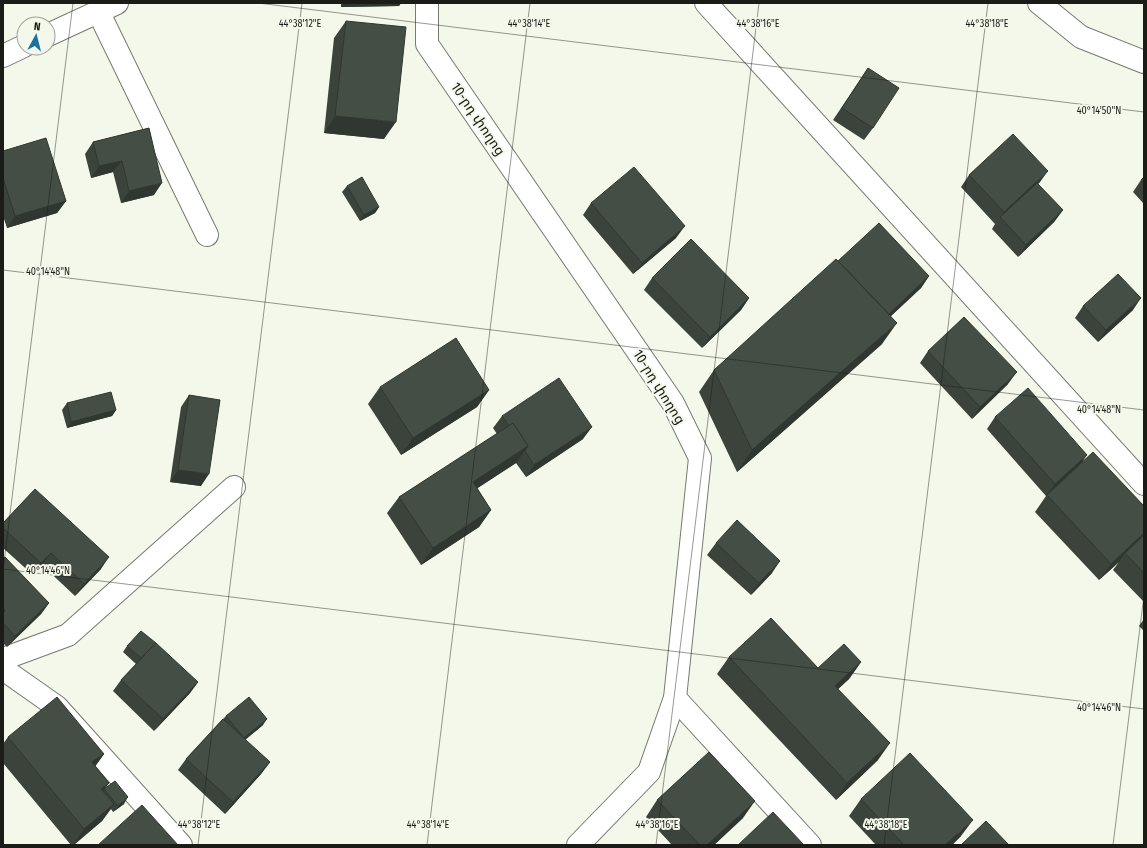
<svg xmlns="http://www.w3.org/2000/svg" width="1147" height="848" font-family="'Fira Sans Condensed','Noto Sans Armenian',sans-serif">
<rect width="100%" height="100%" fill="#f4f8eb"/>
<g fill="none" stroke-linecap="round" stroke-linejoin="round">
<!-- minor casing -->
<g stroke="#777a6f" stroke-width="24">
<g id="minor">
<polyline points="427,3 427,44 673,403 700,458 675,698 649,772 578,845"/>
<polyline points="706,3 1144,484"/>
<polyline points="1039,3 1081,37 1144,62"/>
<polyline points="98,11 207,235"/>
<polyline points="48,35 117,3"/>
<polyline points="3,56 24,46"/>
<polyline points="3,659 68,635 234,487"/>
<polyline points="3,669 57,707 181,845"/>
<polyline points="675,698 810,845"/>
</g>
</g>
<!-- minor -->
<use href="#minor" stroke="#fff" stroke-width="22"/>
</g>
<!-- wall -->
<g fill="#3b433b">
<polygon points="341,3 401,3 399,6 341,7"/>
<polygon points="346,21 384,139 324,133 334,38"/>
<polygon points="868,68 873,128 864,140 833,120"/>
<polygon points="149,128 154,195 121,203 113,172 91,178 85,154 93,142"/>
<polygon points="3,151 66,201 57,213 7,228 3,216"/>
<polygon points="969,175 1040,182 1038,184 1063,210 1054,222 1018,257 992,229 995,224 961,187"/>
<polygon points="1144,177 1144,204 1133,192 1141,180"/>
<polygon points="347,186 379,207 375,213 360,221 342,192"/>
<polygon points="591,203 676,238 633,274 583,215"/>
<polygon points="838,261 929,276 921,288 891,316 882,344 737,472 699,392 714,370"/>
<polygon points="652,278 749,298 741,310 702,348 644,290"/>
<polygon points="1083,306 1133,310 1098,342 1075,318"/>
<polygon points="928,351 1008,384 972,419 920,363"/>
<polygon points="380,387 489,390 477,407 401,455 368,404"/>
<polygon points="189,395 201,486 170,482 181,407"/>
<polygon points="67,403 116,410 112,416 67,428 62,410"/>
<polygon points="502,416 583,439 526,477 516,463 477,488 491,510 479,527 421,565 387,513 399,497 497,434 493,428"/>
<polygon points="995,417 1084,461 1144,506 1144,602 1113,570 1119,562 1099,580 1035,512 1046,496 987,429"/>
<polygon points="3,523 101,569 75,596 42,565 33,575 3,548"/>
<polygon points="716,543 772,573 751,595 707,555"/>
<polygon points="3,558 49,603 41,614 7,647 3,643"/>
<polygon points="1144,619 1144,631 1139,626"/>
<polygon points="127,646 198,682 190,693 154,731 113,691 121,680 136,664 123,652"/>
<polygon points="729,657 818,668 861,662 849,679 838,689 878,760 836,800 717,674"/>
<polygon points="226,716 263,725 245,740 270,762 261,774 225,814 178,770 186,759 223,719"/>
<polygon points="8,737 104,754 95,766 109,783 105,788 124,804 113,812 111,809 102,821 74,845 71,845 3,763 3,744"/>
<polygon points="861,799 961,836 952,845 876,845 849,816"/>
<polygon points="657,800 743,818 714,845 672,845 646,817"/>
</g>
<!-- shaded-wall -->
<g fill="#303730">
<polygon points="344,3 401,3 399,6 341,7"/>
<polygon points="335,116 396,122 384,139 324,133"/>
<polygon points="122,161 113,172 91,178 99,166"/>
<polygon points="1048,171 1040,182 1001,219 1000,218 1004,212"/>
<polygon points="162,183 154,195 121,203 129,191"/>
<polygon points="66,201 57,213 7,228 15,216"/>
<polygon points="379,207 375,213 360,221 364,215"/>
<polygon points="1063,210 1054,222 1018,257 1026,245"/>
<polygon points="685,226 676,238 633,274 642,263"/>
<polygon points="929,276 921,288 877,329 886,317"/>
<polygon points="749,298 741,310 702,348 710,337"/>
<polygon points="1141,298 1133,310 1098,342 1106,330"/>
<polygon points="897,323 882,344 737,472 752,450"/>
<polygon points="1017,372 1008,384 972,419 980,407"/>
<polygon points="489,390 477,407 401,455 413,438"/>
<polygon points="116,410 112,416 67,428 71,422"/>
<polygon points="592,427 583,439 526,477 534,465"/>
<polygon points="528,446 516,463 461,499 473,482"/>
<polygon points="1087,455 1079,467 1046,496 1055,484"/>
<polygon points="178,470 209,474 201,486 170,482"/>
<polygon points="491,510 479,527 421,565 433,548"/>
<polygon points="1144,533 1144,538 1125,553 1119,562 1099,580 1111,564"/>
<polygon points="51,553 42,565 33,575 41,563"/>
<polygon points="109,557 101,569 75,596 84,584"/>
<polygon points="780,561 772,573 751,595 759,583"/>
<polygon points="49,603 41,614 7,647 15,636"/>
<polygon points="861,662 849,679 824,702 835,686"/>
<polygon points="198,682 190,693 154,731 163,719"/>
<polygon points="267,719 263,725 240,744 244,738"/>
<polygon points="890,743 878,760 836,800 847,783"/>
<polygon points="104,754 92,771 92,762"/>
<polygon points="270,762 261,774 225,814 233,802"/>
<polygon points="109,783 97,800 101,789"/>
<polygon points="128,797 124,804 113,812 118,806"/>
<polygon points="755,801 743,818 714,845 707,845"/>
<polygon points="114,804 102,821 73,845 84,829"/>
<polygon points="973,820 961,836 952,845 945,845"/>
</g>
<!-- building -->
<g fill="#454e45" stroke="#303730">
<polygon points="346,21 406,27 396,122 335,116"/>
<polygon points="868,68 899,88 873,128 842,108"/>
<polygon points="149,128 162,183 129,191 122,161 99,166 93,142"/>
<polygon points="1013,134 1048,171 1004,212 969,175"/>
<polygon points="46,138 66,201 15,216 3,178 3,151"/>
<polygon points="634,167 685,226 642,263 591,203"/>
<polygon points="362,177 379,207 364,215 347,186"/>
<polygon points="1144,177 1144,183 1141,180"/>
<polygon points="1037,183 1063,210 1026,245 1000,217"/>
<polygon points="879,223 929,276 889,314 838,261"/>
<polygon points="691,239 749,298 710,337 652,278"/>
<polygon points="836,259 897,323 752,450 714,370"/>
<polygon points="1118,274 1141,298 1106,330 1083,306"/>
<polygon points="964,317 1017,372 980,407 928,351"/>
<polygon points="456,338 489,390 413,438 380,387"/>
<polygon points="559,378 592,427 534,465 525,451 528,446 513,423 509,426 502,416"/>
<polygon points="1028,388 1087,455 1055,484 995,417"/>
<polygon points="111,392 116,410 71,422 67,403"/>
<polygon points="189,395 220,400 209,474 178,470"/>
<polygon points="513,423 528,446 473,482 491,510 433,548 399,497"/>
<polygon points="1093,452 1144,506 1144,533 1111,564 1047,495"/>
<polygon points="35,489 109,557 84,584 51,553 41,563 3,528 3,523"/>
<polygon points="737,520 780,561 759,583 716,543"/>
<polygon points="1144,535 1144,573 1125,553"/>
<polygon points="5,557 49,603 15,636 3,623 3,613 5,611 3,608 3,558"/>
<polygon points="771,618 818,668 844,644 861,662 835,686 890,743 847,783 729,657"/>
<polygon points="141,631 156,643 141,658 127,646"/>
<polygon points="156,643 198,682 163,719 121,680"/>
<polygon points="57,697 104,754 92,762 109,783 101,789 114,804 84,829 8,737"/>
<polygon points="249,697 267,719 244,738 226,716"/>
<polygon points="223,719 270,762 233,802 186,759"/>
<polygon points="709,752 755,801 707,845 700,845 657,800"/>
<polygon points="910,753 973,820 945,845 904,845 861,799"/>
<polygon points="115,781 128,797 118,806 104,789"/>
<polygon points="142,805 178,845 98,845"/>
<polygon points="773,812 804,845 738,845"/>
<polygon points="986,821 1009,845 961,845"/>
</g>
<!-- ticks -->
<path fill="none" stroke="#1b1c18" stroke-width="1" stroke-opacity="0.45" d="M258,3L1144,112M3,270L1144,410M3,569L1144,709M3,571L73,3M198,845L302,3M427,845L530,3M656,845L759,3M884,845L988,3M1113,845L1144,595"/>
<g text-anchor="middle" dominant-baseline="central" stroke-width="4" stroke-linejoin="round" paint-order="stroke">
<!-- street labels -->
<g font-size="14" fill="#1b1c18" stroke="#f4f8eb">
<text transform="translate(478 119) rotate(56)">10-րդ փողոց</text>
<text transform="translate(659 387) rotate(58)">10-րդ փողոց</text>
</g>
</g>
<g font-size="10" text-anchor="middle" fill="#1b1c18" stroke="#f4f8eb" stroke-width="4" stroke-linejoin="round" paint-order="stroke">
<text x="300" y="27">44°38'12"E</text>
<text x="529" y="27">44°38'14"E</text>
<text x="758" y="27">44°38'16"E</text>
<text x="987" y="27">44°38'18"E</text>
<text x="1099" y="114">40°14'50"N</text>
<text x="48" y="275">40°14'48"N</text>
<text x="1099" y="413">40°14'48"N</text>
<text x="48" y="574">40°14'46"N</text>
<text x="1099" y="711">40°14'46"N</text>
<text x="199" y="828">44°38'12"E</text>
<text x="428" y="828">44°38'14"E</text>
<text x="657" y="828">44°38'16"E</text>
<text x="886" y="828">44°38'18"E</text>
</g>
<!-- border -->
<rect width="1147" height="848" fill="none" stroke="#1b1c18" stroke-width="8"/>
<!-- north arrow -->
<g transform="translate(36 36) rotate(7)"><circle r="19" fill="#f4f8eb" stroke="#9da097"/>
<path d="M0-3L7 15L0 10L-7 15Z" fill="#1974a3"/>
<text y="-6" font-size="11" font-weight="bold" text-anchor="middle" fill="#1b1c18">N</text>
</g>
</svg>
